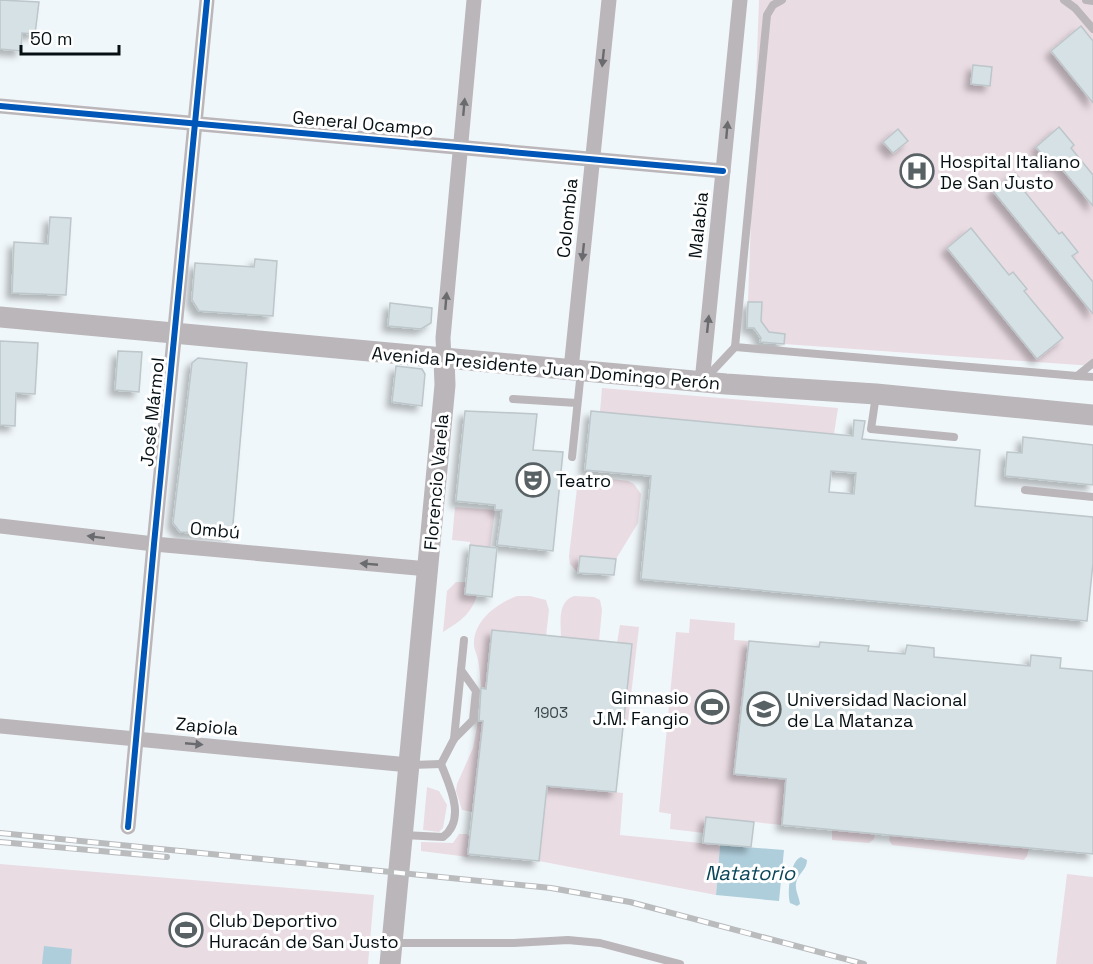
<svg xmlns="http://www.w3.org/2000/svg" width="1093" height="964" font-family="'Space Grotesk',sans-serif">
<defs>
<filter id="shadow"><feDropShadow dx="-5.5" dy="5.5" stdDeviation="3" flood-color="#0004"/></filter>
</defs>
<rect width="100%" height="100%" fill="#f0f7fa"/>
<!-- green -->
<g fill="#eadce3">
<polygon points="759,0 1093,0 1093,366 784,344 785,334 769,332 761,321 762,303 748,302"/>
<polygon points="602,388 838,408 834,434 600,412"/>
<polygon points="597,477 628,481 634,484 641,494 638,523 616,559 580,556 578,573 570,564 569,556 577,488 582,482"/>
<polygon points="455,507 495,510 490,547 470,545 470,542 452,540"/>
<path d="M456,582H466L465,594L477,595C471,615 459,622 443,632L447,591Z"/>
<path d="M517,596H530L546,600L549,610L546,636L486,689L481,688C480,679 480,669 478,660C477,654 473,648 474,642C475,619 498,603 517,596Z"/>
<path d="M574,596L594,597L600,600L602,610L599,641L561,637C561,622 557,602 574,596Z"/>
<polygon points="690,619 735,623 734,640 749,641 734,774 786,779 782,825 706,817 704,833 670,829 671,814 659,812 676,632 689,633"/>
<polygon points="620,625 639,627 628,721 623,720 617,643"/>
<polygon points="478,721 483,721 477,779 623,793 620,835 720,845 716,895 539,861 473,812 462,810 456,791 457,784 473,748"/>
<polygon points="427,787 439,791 447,805 443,828 439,832 423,830"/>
<polygon points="832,829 875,833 874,839 869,843 832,840"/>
<polygon points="459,834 467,834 470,838 468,857 421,851 421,842 453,843"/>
<polygon points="891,835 1029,848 1027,856 1024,860 892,845 889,840"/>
<polygon points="0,864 374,895 368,964 0,964"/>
<polygon points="1067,874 1093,877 1093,964 1056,964"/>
</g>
<!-- water -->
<g fill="#afcedc">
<polygon points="720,845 784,850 779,901 716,895"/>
<path d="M801,857L807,860C807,870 798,873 796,883C795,891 799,896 800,904L797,906L790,903C787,893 790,860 801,857Z"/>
<polygon points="44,946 72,949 71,964 42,964"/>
</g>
<!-- building -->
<g fill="#d5e1e5" stroke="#bdc6ca" stroke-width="1.5" fill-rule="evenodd" filter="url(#shadow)">
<polygon points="0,0 39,2 35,34 22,33 21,51 0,49"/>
<polygon points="1081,26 1093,41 1093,103 1051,51"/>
<polygon points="973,65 992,67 990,86 971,84"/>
<polygon points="1059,127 1074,145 1071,148 1093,175 1093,206 1057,163 1052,167 1036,147"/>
<polygon points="898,129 908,141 893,153 883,142"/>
<polygon points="1015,173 1025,184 1021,187 1059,234 1062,232 1078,252 1072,256 1093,282 1093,314 993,191"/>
<polygon points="50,217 71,218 66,295 12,293 14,242 48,244"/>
<polygon points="971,228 1009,275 1013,272 1027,289 1024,291 1063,338 1037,359 947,248"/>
<polygon points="255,259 277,261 273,316 199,311 192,300 195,263 254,267"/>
<polygon points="748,302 762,302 761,321 769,332 785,334 784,344 760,342 761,338 754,328 747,328"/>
<polygon points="390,303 432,308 431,323 421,329 388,326"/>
<polygon points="0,341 38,343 35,394 16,393 15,426 0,425"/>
<polygon points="118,351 142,352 139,392 115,390"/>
<polygon points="198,358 247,363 232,535 180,532 173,523 192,363"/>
<polygon points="396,366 422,369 425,374 422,406 392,402"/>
<polygon points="465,411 537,414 533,450 563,452 553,551 497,545 502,510 495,510 495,505 456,501"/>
<path d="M591,411L853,436L854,420L865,421L862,439L980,450L975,506L1093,517V563L1087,621L641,579L651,476L585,470ZM831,471L856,473L854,494L829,492Z"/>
<polygon points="1023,437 1093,445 1093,485 1005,476 1007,452 1022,453"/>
<polygon points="470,545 497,548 492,597 465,594"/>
<polygon points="580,556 616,559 614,575 578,573"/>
<polygon points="492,630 632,644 616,792 547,786 539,861 468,854 483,721 479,721 481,688 486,689"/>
<polygon points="749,641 819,647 820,642 869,646 868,651 905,654 907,645 934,648 934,657 1030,666 1031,655 1061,658 1060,668 1093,671 1093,854 782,825 786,779 734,774"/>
<polygon points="706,817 754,822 751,847 703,843"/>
</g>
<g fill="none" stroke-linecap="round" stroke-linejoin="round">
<!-- service -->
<g stroke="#bbb6b9" stroke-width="8">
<polyline points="1064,0 1075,8 1093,29"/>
<polyline points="1086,0 1093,1"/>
<polyline points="735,347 767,15 773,5 782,0"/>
<polyline points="735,347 1077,376"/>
<polyline points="1093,363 1077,376 1093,377"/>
<polyline points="705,379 735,347"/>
<polyline points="876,395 871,429 954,437"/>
<polyline points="513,399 577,403"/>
<polyline points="572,457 581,371"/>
<polyline points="1025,490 1093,497"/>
<polyline points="454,739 464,640"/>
<polyline points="411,765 441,764"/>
<path d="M403,835L443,837C467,819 449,785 441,764L454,739L473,720L476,691L461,670"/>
<polyline points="393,943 514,943 568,940 600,943 680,964"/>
</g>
<!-- minor -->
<g stroke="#bbb6b9" stroke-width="15">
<polyline points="0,106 723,171"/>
<polyline points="444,359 443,338 474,0"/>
<polyline points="571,369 609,0"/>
<polyline points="702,382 740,0"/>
<polyline points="0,526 154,544 428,569"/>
<polyline points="0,726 409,765"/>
<polyline points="128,827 154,544 207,0"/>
</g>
<!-- secondary -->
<g stroke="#bab6b9" stroke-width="21">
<polyline points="0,317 726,384 876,394 1093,415"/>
<polyline points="390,964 445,385 444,359"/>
</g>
<!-- rail casing -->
<g stroke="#b9bbbd" stroke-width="6">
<g id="rail">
<polyline points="0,833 551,888 630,902 864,964"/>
<polyline points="0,842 167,857"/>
</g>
</g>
<!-- rail -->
<use href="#rail" stroke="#fff" stroke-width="4" stroke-dasharray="11" stroke-linecap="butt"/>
<!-- cycleway casing -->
<g stroke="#fff" stroke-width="10">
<g id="cycleway">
<polyline points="0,106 723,171"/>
<polyline points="128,827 154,544 207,0"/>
</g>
</g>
<!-- cycleway -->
<use href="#cycleway" stroke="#0057b8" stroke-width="6"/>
</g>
<!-- one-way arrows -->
<defs><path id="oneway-solid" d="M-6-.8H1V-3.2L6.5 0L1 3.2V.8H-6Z" transform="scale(1.5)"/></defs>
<g fill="#6a6b6f">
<use href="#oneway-solid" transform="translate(603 58) rotate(96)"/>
<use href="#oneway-solid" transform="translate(464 107) rotate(-85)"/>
<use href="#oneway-solid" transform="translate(727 130) rotate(-85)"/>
<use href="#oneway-solid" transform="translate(583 252) rotate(96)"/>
<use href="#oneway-solid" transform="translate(446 301) rotate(-85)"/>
<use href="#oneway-solid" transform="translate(708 324) rotate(-84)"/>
<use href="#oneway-solid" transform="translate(96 537) rotate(-173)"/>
<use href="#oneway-solid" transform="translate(369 564) rotate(-175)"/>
<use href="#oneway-solid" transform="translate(194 744) rotate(5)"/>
</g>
<!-- icons -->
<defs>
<g id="hospital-ring" transform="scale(1.725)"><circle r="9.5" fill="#fff" stroke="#586164" stroke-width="1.5"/><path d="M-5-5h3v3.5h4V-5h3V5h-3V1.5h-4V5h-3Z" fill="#586164"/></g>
<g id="theatre-ring" transform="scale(1.725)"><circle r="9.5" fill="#fff" stroke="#586164" stroke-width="1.5"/><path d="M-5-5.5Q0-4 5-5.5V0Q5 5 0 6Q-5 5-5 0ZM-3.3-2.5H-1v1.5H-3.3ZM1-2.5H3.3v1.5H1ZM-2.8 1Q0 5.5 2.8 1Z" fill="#586164"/></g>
<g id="stadium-ring" transform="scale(1.725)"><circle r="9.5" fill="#fff" stroke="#586164" stroke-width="1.5"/><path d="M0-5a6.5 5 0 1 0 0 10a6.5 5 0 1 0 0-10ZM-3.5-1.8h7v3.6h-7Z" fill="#586164"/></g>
<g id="university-ring" transform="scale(1.725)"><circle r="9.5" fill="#fff" stroke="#586164" stroke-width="1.5"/><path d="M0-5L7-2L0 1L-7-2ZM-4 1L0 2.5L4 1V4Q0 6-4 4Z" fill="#586164"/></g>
</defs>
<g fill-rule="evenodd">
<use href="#hospital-ring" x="917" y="171"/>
<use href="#theatre-ring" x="533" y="480"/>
<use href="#stadium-ring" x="712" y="707"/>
<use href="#university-ring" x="764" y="709"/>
<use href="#stadium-ring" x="186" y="930"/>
</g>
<g text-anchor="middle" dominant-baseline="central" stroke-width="6" stroke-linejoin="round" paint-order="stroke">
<!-- number labels -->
<g font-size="15" fill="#3c464a">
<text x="551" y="712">1903</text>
</g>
<!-- street labels -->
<g font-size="18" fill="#061014" stroke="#fff">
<text transform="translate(363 123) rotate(5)">General Ocampo</text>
<text transform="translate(567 218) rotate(-84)">Colombia</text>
<text transform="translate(698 225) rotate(-84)">Malabia</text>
<text transform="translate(546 368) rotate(5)">Avenida Presidente Juan Domingo Perón</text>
<text transform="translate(152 412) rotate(-84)">José Mármol</text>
<text transform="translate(436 482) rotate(-85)">Florencio Varela</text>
<text transform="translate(215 530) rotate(5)">Ombú</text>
<text transform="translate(207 726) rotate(5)">Zapiola</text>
</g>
<!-- poi labels -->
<g font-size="18" fill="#061014" stroke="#fff" text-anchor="start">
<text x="940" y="161">Hospital Italiano<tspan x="940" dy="21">De San Justo</tspan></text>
<text x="556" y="480">Teatro</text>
<text x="689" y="697" text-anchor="end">Gimnasio<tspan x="689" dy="21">J.M. Fangio</tspan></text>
<text x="787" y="699">Universidad Nacional<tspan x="787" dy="21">de La Matanza</tspan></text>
<text x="209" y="920">Club Deportivo<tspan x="209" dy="21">Huracán de San Justo</tspan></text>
</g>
<!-- water labels -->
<g font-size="20" font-style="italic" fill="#0a4659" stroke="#fff">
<text x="750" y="873">Natatorio</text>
</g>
</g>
<!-- scale -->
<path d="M21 45v9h98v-9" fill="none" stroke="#061014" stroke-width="3"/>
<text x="30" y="45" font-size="18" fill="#061014" stroke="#ffffff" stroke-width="4.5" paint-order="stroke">50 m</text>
</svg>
